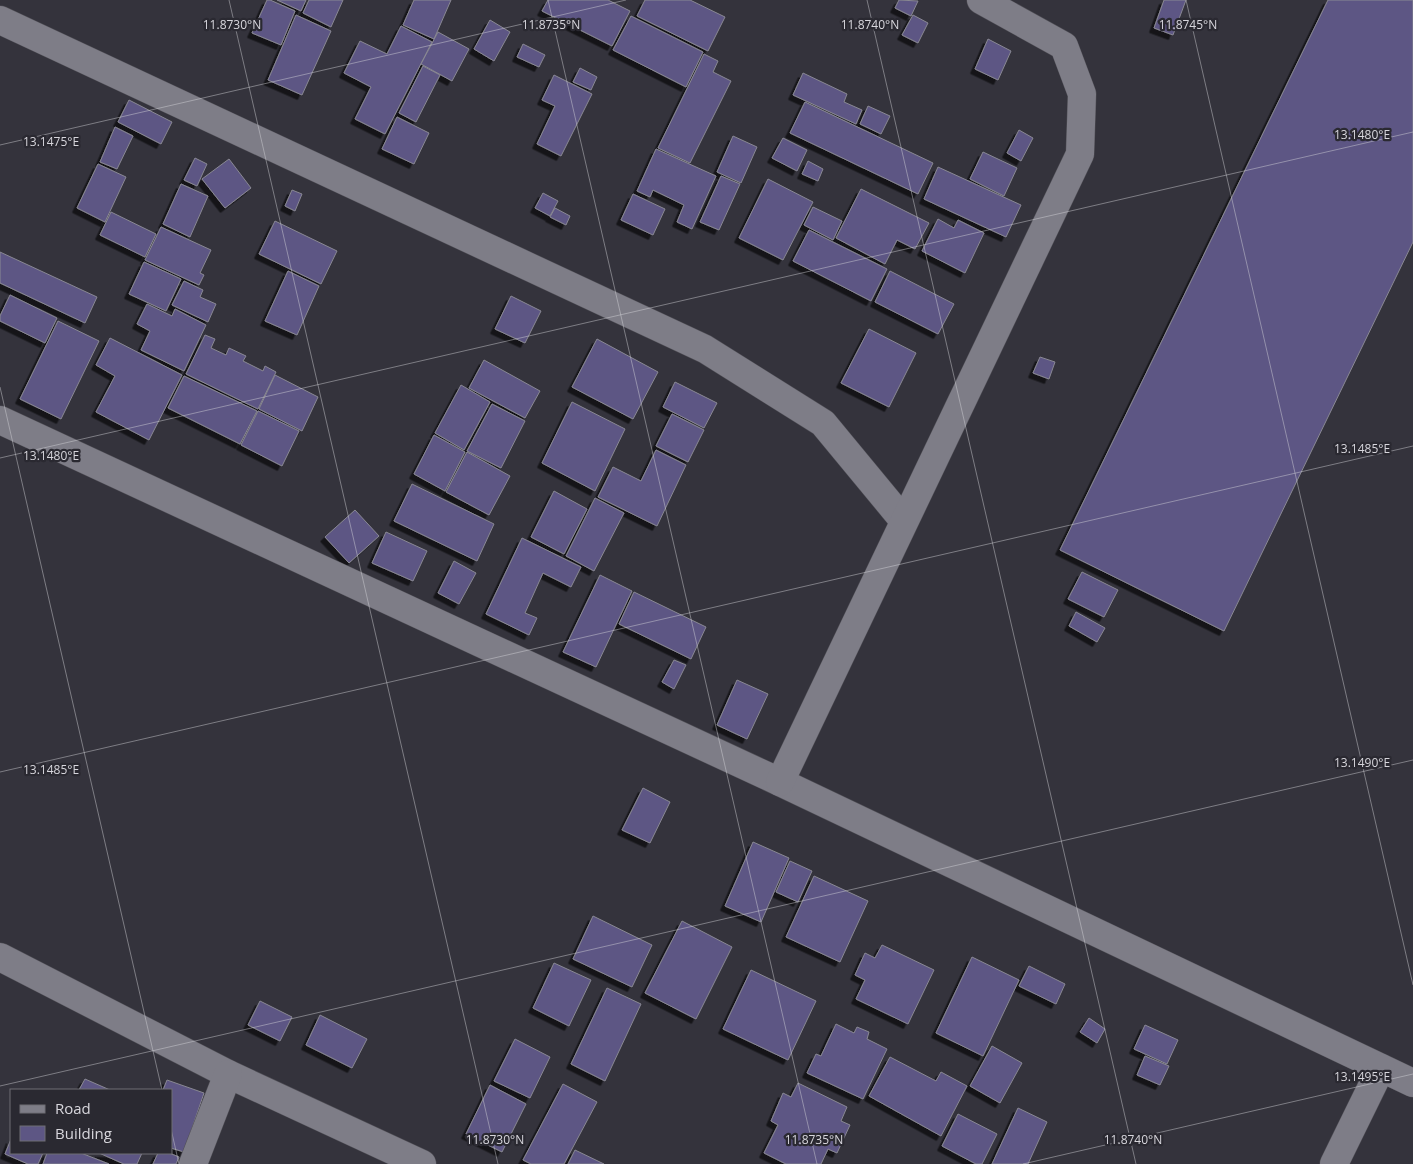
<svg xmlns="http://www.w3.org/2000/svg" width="1413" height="1164" font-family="'Open Sans',sans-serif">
<defs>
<filter id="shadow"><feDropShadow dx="-4.5" dy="4.5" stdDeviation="0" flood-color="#0009"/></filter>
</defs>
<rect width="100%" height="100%" fill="#34333c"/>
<!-- building -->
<g fill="#5d5684" stroke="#898893" filter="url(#shadow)">
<polygon points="267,0 270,0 295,11 281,45 252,33"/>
<polygon points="277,0 306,0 301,11"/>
<polygon points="309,0 343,0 331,27 303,13"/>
<polygon points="414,0 451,0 434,39 403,25"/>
<polygon points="548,0 608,0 630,11 612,46 542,11"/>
<polygon points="645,0 690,0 725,17 708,51 637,16"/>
<polygon points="899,0 918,1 911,16 895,8"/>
<polygon points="1164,0 1186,0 1173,35 1154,28"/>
<polygon points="1328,0 1413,0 1413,242 1224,631 1060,550"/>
<polygon points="296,15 331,31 302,95 268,80"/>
<polygon points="913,15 928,23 918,43 902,35"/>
<polygon points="631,16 703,52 686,87 613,50"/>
<polygon points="490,20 510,32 494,61 474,49"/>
<polygon points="401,26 432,42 385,134 355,119 371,87 344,73 360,41 387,54"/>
<polygon points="438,32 469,49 452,81 421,64"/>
<polygon points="988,39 1011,51 998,80 975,69"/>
<polygon points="523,44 545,55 539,67 517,57"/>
<polygon points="704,54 718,61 713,72 731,81 690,163 658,148"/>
<polygon points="423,66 440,75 416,122 399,113"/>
<polygon points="580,68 597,77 591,90 573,82"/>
<polygon points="803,73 847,94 844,102 862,110 856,124 793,95"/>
<polygon points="554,75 592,94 561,156 537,144 555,106 542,100"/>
<polygon points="129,100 172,122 161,144 118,122"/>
<polygon points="805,102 933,163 918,194 790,133"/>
<polygon points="868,106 890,116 881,134 860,124"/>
<polygon points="397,117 429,133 414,164 382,149"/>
<polygon points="115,127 133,136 117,169 100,162"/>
<polygon points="1019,130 1033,138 1021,161 1007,153"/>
<polygon points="733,136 757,147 741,183 717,172"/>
<polygon points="783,138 807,150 797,171 772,158"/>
<polygon points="656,149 716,176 692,229 677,222 684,205 653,190 650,197 637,191"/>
<polygon points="983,152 1017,168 1004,196 970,179"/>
<polygon points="195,158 207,164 197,186 184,180"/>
<polygon points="229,159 251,188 225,208 202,179"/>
<polygon points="808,161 823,169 818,181 802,174"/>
<polygon points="98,164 126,177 105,222 77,208"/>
<polygon points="938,167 1021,205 1006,237 924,199"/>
<polygon points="721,176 740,184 719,230 700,222"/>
<polygon points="768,179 813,202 783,260 739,238"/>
<polygon points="181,184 208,196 190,237 163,224"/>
<polygon points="861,189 929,223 915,249 897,240 885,264 836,238"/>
<polygon points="292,190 302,194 295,211 285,206"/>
<polygon points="543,193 558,201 550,216 535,208"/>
<polygon points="633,194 665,209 653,235 621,220"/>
<polygon points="813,207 842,221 833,240 804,225"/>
<polygon points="555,208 570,216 566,225 550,217"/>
<polygon points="111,212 156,234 145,257 100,235"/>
<polygon points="938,219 954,228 958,220 984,233 965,273 922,251"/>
<polygon points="275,221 337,251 321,284 259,254"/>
<polygon points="161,227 211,250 200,273 204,275 199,285 145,260"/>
<polygon points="809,230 887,269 871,301 793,261"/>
<polygon points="0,252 97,297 85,323 0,283"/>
<polygon points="144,262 181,279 166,311 129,294"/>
<polygon points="288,271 319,286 297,335 265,321"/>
<polygon points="890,271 954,304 938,334 875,302"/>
<polygon points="184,281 203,290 200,297 216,304 208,322 172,305"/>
<polygon points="10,295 57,318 45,343 0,321 0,316"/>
<polygon points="511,296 541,311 525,343 495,329"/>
<polygon points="147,304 172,316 175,309 206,325 184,371 141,350 150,331 137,324"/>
<polygon points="58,321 99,341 61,419 20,399"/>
<polygon points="869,329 916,353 889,407 841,383"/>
<polygon points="205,335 215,339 211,348 226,355 229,348 246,356 243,361 263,371 265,366 276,372 258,409 186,374"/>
<polygon points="110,338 182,375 149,440 96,412 115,376 96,365"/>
<polygon points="597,339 658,372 633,419 572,387"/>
<polygon points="1040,357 1055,362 1049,379 1033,373"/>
<polygon points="484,360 540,391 525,418 469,388"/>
<polygon points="275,375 318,397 302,431 259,409"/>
<polygon points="184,376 257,411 240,444 168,408"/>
<polygon points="675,382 717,403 704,428 663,407"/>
<polygon points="461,385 490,402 464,450 435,433"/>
<polygon points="572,402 625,429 595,491 542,463"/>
<polygon points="492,404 525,421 501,468 467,451"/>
<polygon points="258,411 299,431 282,466 241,445"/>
<polygon points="672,414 704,430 688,462 656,446"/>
<polygon points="434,435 465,452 445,491 414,474"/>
<polygon points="656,450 686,465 657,526 598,497 613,467 641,481"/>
<polygon points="467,452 510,476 489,515 446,492"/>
<polygon points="412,484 494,524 477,561 394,521"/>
<polygon points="554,491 587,509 564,554 531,537"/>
<polygon points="595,498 624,513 594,571 566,556"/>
<polygon points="355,510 379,536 349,563 325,537"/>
<polygon points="386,532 427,551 413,581 372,563"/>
<polygon points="522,538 581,567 571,587 543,573 525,613 537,618 529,635 486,614"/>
<polygon points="454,561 476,573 459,604 438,593"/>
<polygon points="1082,572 1118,590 1104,617 1068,599"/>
<polygon points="600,575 632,591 596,667 563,652"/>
<polygon points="634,592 706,627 691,659 619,624"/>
<polygon points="1076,612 1105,628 1097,642 1069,626"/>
<polygon points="674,660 686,665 674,689 662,682"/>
<polygon points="737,680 768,694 747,739 717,725"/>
<polygon points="643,788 670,802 650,843 622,830"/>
<polygon points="753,842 789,858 761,922 725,906"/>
<polygon points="790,861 812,871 798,902 776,892"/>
<polygon points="814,876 868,901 840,962 786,937"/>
<polygon points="593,916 652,945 632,987 573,959"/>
<polygon points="682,921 732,947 696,1019 645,993"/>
<polygon points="882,945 934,970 908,1024 856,999 865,980 855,975 865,953 875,958"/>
<polygon points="972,957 1019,980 983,1056 936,1033"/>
<polygon points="554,963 591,980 569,1026 533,1008"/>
<polygon points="1029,966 1065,984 1056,1004 1019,986"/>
<polygon points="751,970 816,1001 788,1060 723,1029"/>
<polygon points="607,988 641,1004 605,1081 571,1064"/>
<polygon points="260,1001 292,1017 280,1041 248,1025"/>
<polygon points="320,1015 367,1039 352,1068 306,1045"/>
<polygon points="1089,1018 1105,1029 1097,1043 1080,1032"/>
<polygon points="836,1024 854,1033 857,1027 869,1032 867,1039 887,1049 863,1099 807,1073 816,1054 821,1056"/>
<polygon points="1145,1025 1178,1040 1167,1064 1134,1049"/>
<polygon points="515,1039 550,1057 530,1098 494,1081"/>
<polygon points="992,1046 1022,1063 1000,1103 970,1086"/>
<polygon points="1145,1056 1169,1066 1160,1085 1137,1075"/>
<polygon points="890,1057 936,1081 941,1072 967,1086 941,1136 869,1096"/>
<polygon points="85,1079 110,1090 79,1090"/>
<polygon points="167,1080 204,1093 184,1152 171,1148 171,1090 163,1090"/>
<polygon points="798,1083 847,1107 841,1121 850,1125 837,1153 828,1149 821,1164 786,1164 764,1153 778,1125 771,1121 783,1093 791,1097"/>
<polygon points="563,1084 597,1102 564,1164 531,1164 523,1160"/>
<polygon points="490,1085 526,1104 502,1152 466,1134"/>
<polygon points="1018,1108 1047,1122 1028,1164 992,1164"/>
<polygon points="958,1114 997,1134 982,1164 976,1164 942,1146"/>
<polygon points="11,1139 11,1153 43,1153 38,1164 28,1164 5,1154"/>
<polygon points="575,1150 604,1164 568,1164"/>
<polygon points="47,1153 81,1153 109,1164 43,1164"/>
<polygon points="99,1153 142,1153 137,1164 124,1164"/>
<polygon points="158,1153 169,1153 179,1157 176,1164 153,1164"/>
</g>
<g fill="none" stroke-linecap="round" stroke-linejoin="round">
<!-- minor casing -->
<g stroke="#504f56" stroke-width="29">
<g id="minor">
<polyline points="0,20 705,349 823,423 904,521"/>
<polyline points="0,420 780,782 1413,1083"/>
<polyline points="780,782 1080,154 1082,94 1064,46 981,0"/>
<polyline points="0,957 228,1074 422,1164"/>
<polyline points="193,1164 228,1074"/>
<polyline points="1334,1164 1381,1068"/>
</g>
</g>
<!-- minor -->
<use href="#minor" stroke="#7e7d87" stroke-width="28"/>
</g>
<!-- ticks -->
<path fill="none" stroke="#d7d6dc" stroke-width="1" stroke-opacity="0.45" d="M229,0L498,1164M548,0L817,1164M867,0L1136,1164M1186,0L1413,985M0,145L626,0M0,387L162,1090M0,458L1413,132M0,772L1413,446M0,1086L1413,760M171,1129L179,1164M1023,1164L1413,1074"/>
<g font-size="12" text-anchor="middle" fill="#d7d6dc" stroke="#2a2931" stroke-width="4.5" stroke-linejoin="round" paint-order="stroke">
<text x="232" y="29">11.8730°N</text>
<text x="551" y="29">11.8735°N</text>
<text x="870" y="29">11.8740°N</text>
<text x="1188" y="29">11.8745°N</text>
<text x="1362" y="139">13.1480°E</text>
<text x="51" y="146">13.1475°E</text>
<text x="1362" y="453">13.1485°E</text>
<text x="51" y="460">13.1480°E</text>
<text x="1362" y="767">13.1490°E</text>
<text x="51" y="774">13.1485°E</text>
<text x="1362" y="1081">13.1495°E</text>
<text x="495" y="1144">11.8730°N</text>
<text x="814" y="1144">11.8735°N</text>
<text x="1133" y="1144">11.8740°N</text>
</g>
<!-- legend -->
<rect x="10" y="1089" width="162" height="65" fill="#2a2931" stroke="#6f6e75"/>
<rect x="20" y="1105" width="25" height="8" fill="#7e7d87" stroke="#6f6e75"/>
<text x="55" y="1114" font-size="15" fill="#d7d6dc">Road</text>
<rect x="20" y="1126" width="25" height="15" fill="#5d5684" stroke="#6f6e75"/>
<text x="55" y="1139" font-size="15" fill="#d7d6dc">Building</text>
</svg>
